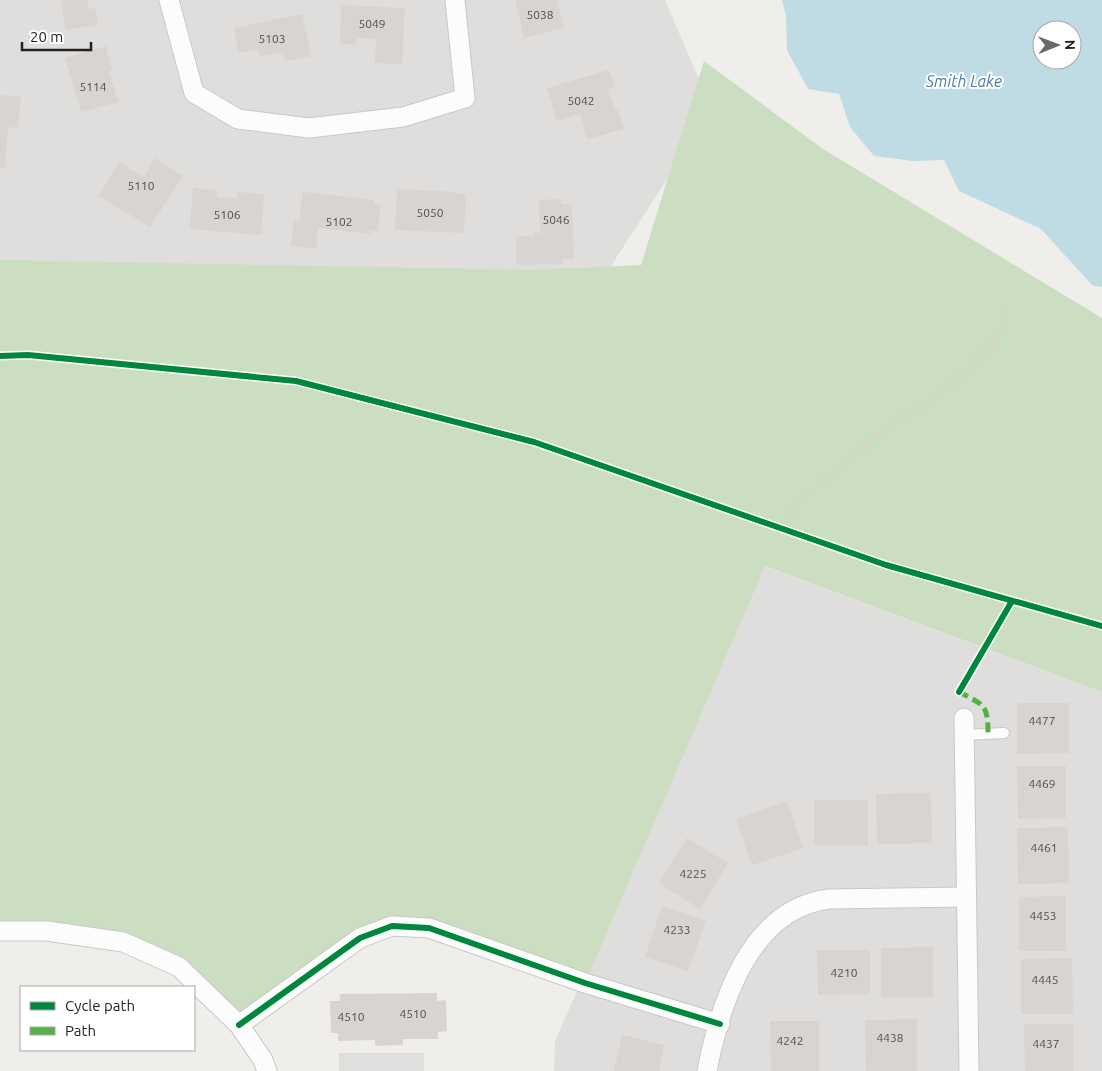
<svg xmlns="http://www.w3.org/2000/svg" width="1102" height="1071" font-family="Ubuntu,sans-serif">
<rect width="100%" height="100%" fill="#f0eeeb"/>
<!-- residential -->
<g fill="#dfdedc">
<polygon points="0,0 665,0 712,110 574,323 0,320"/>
<polygon points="764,566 1102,692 1102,1071 554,1071 555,1041"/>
</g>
<!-- forest -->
<polygon fill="#cbdec1" points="704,61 823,149 1102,318 1102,692 765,566 585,983 392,926 239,1025 208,993 123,942 0,931 0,260 532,270 641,265"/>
<!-- parking -->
<rect fill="#e0dfde" x="339" y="1053" width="85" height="18"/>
<!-- water -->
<path fill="#bfdbe3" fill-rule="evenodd" d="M782,0H1102V287L1092,285L1041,229L959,191L944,160L913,161L874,156L850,127L839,94L808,89L787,50L786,16ZM1042,30H1072V60H1042Z"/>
<!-- building -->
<g fill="#d7d4d2">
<polygon points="61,0 87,0 89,9 95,8 98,25 66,30"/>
<polygon points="515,0 557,0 564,28 524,38"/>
<polygon points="341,5 405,8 402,64 375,63 376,39 357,38 356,45 340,44"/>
<polygon points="302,14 311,56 285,61 283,52 259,57 258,49 239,53 234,28"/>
<polygon points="106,46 112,70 109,71 118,102 81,112 65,58"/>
<polygon points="609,70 615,87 608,89 615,111 618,110 624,129 587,139 580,114 557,121 547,88"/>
<polygon points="0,95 21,97 18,128 8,127 5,168 0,167"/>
<polygon points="155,158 183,176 150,227 99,196 119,162 144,177"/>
<polygon points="193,188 217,190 217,197 237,198 237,192 264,194 261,235 190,229"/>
<polygon points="397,189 457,192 457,194 466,194 464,233 395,230"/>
<polygon points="303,192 374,200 374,204 381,205 378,231 371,231 370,234 318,228 316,249 291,246 294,220 299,221"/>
<polygon points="561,199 561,204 572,204 574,259 562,259 563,264 516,265 516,236 534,236 534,233 540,233 539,200"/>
<polygon points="1017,703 1069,703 1069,753 1017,754"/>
<polygon points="1017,766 1066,766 1066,818 1018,819"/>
<polygon points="931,793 932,843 877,844 876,794"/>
<polygon points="814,800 868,800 868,846 814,845"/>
<polygon points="787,801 803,848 752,865 736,819"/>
<polygon points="1068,827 1069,883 1018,884 1017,828"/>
<polygon points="687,838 728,863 700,909 659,883"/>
<polygon points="1066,896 1066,951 1019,951 1019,897"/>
<polygon points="662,906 706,921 688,971 645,957"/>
<polygon points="933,947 933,997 881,998 881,948"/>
<polygon points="817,950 870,950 870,994 818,995"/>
<polygon points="1072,958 1073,1014 1021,1014 1021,959"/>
<polygon points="437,993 437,1001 446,1000 447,1031 438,1032 438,1039 403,1039 403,1045 375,1046 375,1040 338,1041 338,1033 331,1033 330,1001 340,1001 340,994"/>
<polygon points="917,1019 917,1071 866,1071 865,1020"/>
<polygon points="770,1021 819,1021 819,1071 771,1071"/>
<polygon points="1024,1024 1073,1024 1073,1071 1025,1071"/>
<polygon points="622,1035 664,1045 659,1071 614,1071"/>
</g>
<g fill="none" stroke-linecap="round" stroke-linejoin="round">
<!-- lane casing -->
<g stroke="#c9c8c7" stroke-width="12">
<polyline id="lane" points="964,735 1004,733"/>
</g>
<!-- street casing -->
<g stroke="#c9c8c7" stroke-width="21">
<g id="street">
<polyline points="169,0 194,93 238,119 309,128 403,117 465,98 455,0"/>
<polyline points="964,718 969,1071"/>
<polyline points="0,931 47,931 123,942 179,967 239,1025 263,1060 267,1071"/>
<polyline points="239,1025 360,938 392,926 429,928 585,983 720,1024"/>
<path d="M707,1071C720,1004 749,909 829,899L966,897"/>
</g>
</g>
<!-- path -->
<polyline stroke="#dccecd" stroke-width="3" stroke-dasharray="2.5 2.5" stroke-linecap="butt" points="782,529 790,514 802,500 889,425 926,404 948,387 992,346 1002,330 1002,304"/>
<!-- lane -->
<use href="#lane" stroke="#fdfcfc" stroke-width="10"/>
<!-- street -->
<use href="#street" stroke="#fdfcfc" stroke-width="19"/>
<!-- quiet -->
<path stroke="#55b145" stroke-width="5" stroke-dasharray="10 5" stroke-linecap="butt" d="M959,692C984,705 988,704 988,733"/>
<!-- cycleway casing -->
<g stroke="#fff" stroke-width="9">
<g id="cycleway">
<polyline points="0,356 28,355 296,381 534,442 886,565 1102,626"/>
<polyline points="959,692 1012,601"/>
<polyline points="239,1025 360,938 392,926 429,928 585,983 720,1024"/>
</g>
</g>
<!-- cycleway -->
<use href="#cycleway" stroke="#00873e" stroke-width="6"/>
</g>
<g text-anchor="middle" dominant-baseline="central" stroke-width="4" stroke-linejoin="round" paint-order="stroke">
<!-- number labels -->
<g font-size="12" fill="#4f4e4e">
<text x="540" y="14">5038</text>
<text x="372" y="23">5049</text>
<text x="272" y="38">5103</text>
<text x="93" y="86">5114</text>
<text x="581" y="100">5042</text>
<text x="141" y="185">5110</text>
<text x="430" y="212">5050</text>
<text x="227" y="214">5106</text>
<text x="556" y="219">5046</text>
<text x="339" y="221">5102</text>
<text x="1042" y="720">4477</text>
<text x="1042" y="783">4469</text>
<text x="1044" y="847">4461</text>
<text x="693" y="873">4225</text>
<text x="1043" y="915">4453</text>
<text x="677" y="929">4233</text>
<text x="844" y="972">4210</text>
<text x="1045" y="979">4445</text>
<text x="413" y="1013">4510</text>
<text x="351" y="1016">4510</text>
<text x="890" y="1037">4438</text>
<text x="790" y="1040">4242</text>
<text x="1046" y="1043">4437</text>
</g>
<!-- water labels -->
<g font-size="16" font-style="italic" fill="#4a7aab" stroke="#fff">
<text x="964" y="81">Smith Lake</text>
</g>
</g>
<!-- legend -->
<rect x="20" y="986" width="175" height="65" fill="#ffffff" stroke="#a7a7a7"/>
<rect x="30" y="1002" width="25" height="8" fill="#00873e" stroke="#a7a7a7"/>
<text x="65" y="1011" font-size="15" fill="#222222">Cycle path</text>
<rect x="30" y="1027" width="25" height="8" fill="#55b145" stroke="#a7a7a7"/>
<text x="65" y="1036" font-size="15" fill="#222222">Path</text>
<!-- north arrow -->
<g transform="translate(1057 45) rotate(89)"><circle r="24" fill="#ffffff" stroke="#a7a7a7"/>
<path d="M0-4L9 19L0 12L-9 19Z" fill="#6a6968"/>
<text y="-8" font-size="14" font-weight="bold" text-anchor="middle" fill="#222222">N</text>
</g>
<!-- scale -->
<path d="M22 42v8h69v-8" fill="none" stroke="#222222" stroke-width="2.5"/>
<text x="30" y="42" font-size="15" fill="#222222" stroke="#ffffff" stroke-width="4" paint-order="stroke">20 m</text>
</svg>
